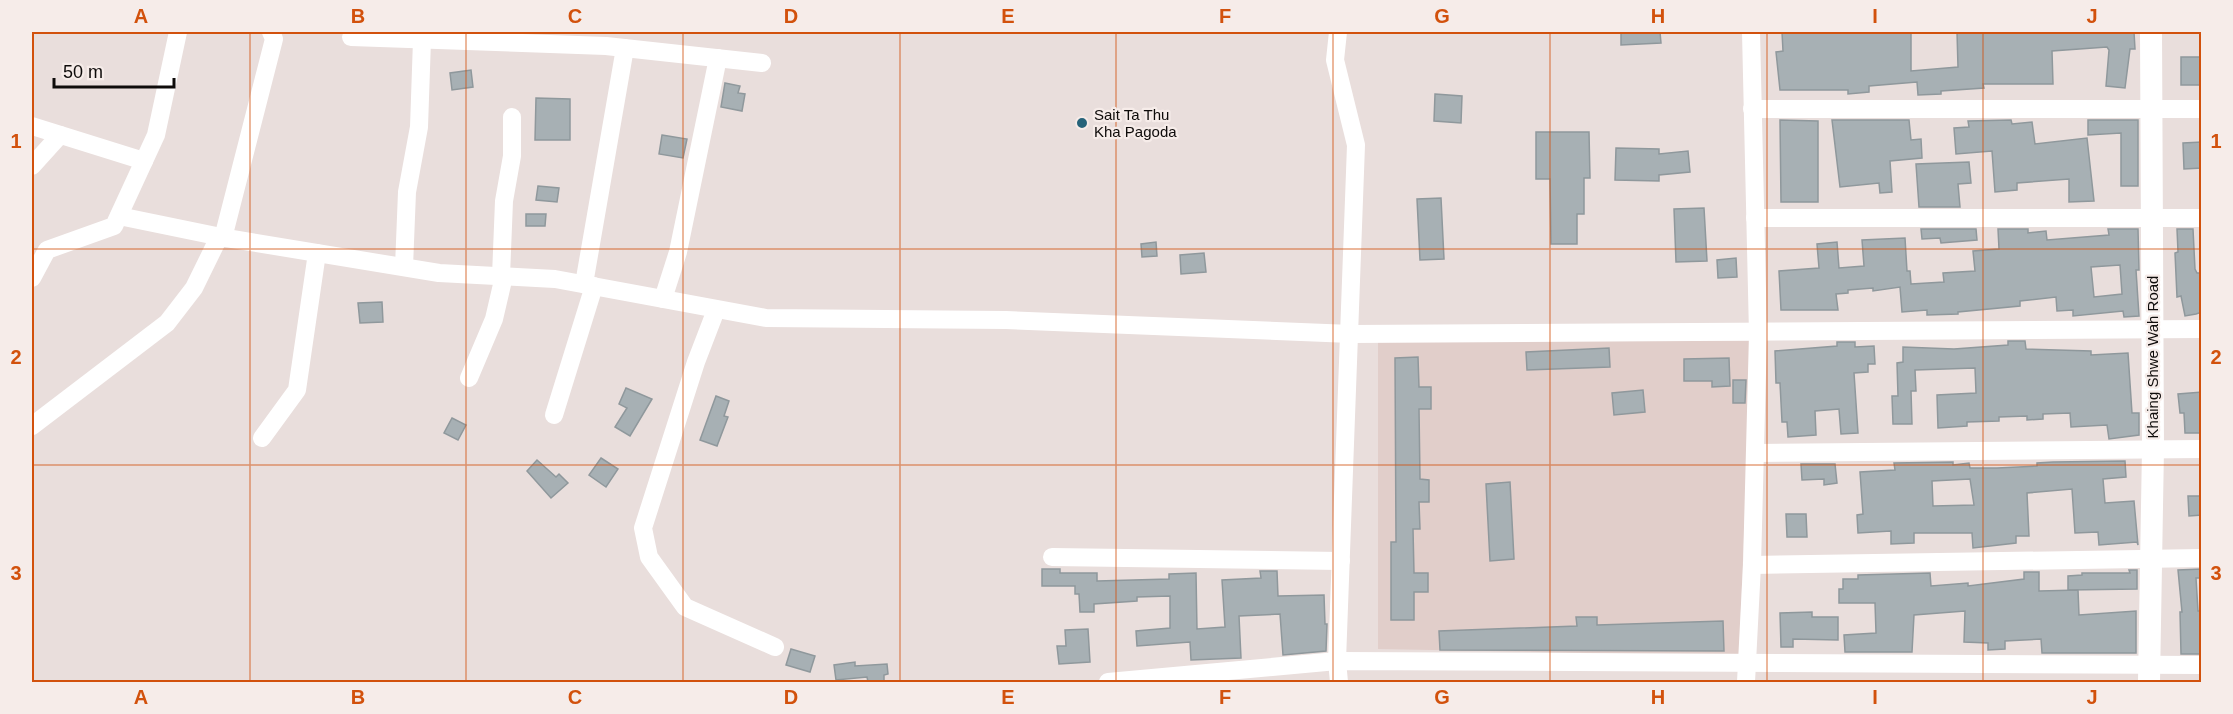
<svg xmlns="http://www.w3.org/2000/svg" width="2233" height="714" font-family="Arial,sans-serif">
<rect width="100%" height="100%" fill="#e9dedc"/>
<!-- built -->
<polygon fill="#e1ceca" points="1378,338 1752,341 1739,656 1378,649"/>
<!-- building -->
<g fill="#a7b0b4" stroke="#8f989c" stroke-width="1.5" fill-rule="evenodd">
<polygon points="1621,32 1660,32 1661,43 1621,45"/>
<polygon points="1782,32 1911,32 1911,71 1958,67 1957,32 2134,32 2135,49 2130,49 2125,88 2106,86 2109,50 2107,47 2052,51 2053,84 1983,84 1984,88 1941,91 1941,94 1918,95 1917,82 1869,86 1869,92 1848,94 1848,90 1780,90 1776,52 1783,51"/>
<rect x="2181" y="57" width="21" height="28"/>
<polygon points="471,70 473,87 452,90 450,73"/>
<polygon points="725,83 740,86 738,93 745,94 742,111 721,107"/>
<polygon points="1435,94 1462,96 1461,123 1434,121"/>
<polygon points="536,98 570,99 570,140 535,140"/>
<polygon points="1780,120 1818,121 1818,202 1781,202"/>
<polygon points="1832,120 1909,120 1911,140 1921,139 1922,158 1890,161 1892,192 1880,193 1879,183 1840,187"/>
<polygon points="2011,120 2012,124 2032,122 2035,144 2087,138 2094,201 2069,202 2069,179 2017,183 2017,190 1995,192 1992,151 1956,154 1954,128 1969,127 1968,121"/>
<polygon points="2088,120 2138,120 2138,186 2121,186 2121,133 2088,135"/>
<polygon points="1536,132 1589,132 1590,178 1584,178 1584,214 1577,214 1577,244 1551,244 1550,179 1536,179"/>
<polygon points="662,135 687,139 683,158 659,154"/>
<polygon points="2202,142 2202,168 2184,169 2183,143"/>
<polygon points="1616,148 1659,149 1659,154 1688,151 1690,172 1659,175 1659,181 1615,180"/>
<polygon points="1969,162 1971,183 1958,184 1960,207 1919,207 1916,164"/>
<polygon points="538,186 559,188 557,202 536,200"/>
<polygon points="1441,198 1444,259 1420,260 1417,199"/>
<polygon points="1704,208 1707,261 1676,262 1674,209"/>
<polygon points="526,214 546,214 545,226 526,226"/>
<polygon points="1921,229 1976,229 1977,240 1941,243 1940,238 1922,239"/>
<path d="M1998,229H2028V233L2046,231L2047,240L2109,235L2108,229H2138L2139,270H2136L2139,316L2124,317L2123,311L2073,316V310L2057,311L2056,297L2020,301V306L1958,312V314L1927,315V310L1902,312L1900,287L1873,291V288L1848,290V293L1836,294L1838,310H1781L1779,271L1819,268L1817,244L1837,242L1839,268L1864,266L1862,240L1905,238L1907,271H1910L1911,284L1944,282L1943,273L1975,271L1973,251L1999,249ZM2120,265L2122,294L2094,297L2091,267Z"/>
<polygon points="2177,229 2193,229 2195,269 2197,273 2202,273 2202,312 2196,314 2185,316 2181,296 2177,297 2175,253 2178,252"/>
<polygon points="1156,242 1157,256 1142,257 1141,244"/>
<polygon points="1204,253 1206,272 1181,274 1180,255"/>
<polygon points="1736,258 1737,277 1718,278 1717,260"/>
<polygon points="382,302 383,322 360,323 358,303"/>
<polygon points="2008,341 2025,341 2026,349 2091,351 2091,355 2128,353 2132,413 2139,413 2139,435 2109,439 2107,425 2071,427 2070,413 2043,414 2043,419 2027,420 2027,416 1999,417 1999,421 1967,422 1967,426 1938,428 1937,395 1976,393 1975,368 1915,370 1916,391 1911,391 1912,424 1893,424 1892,396 1898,396 1897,363 1903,362 1903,347 1954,349 2008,345"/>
<polygon points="1837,342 1855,342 1855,347 1874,346 1875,364 1868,364 1868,372 1854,373 1858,433 1841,434 1839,409 1815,411 1816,435 1788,437 1787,422 1782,422 1780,383 1776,383 1775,351 1837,346"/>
<polygon points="1609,348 1610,367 1527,370 1526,352"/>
<polygon points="1418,357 1419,387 1431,387 1431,409 1419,409 1420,479 1429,480 1429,502 1419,502 1420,529 1413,529 1414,573 1428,573 1428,592 1414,592 1414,620 1391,620 1391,542 1396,542 1395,358"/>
<polygon points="1729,358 1730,386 1712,387 1712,381 1684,381 1684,359"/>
<polygon points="1733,380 1746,380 1745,403 1733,403"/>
<polygon points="626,388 652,399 630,436 615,427 627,408 619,404"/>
<polygon points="1643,390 1645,412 1614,415 1612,393"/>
<polygon points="2202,392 2202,433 2185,433 2184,413 2180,413 2178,394"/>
<polygon points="716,396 729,401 724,416 728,417 717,446 700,440"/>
<polygon points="452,418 466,425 458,440 444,433"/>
<polygon points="601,458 618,469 606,487 589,475"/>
<polygon points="537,460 556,477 559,474 568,483 551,498 527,471"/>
<path d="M2125,461L2126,477L2103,479L2105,503L2134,501L2138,545L2137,542L2099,545L2098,532L2075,533L2072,489L2027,493L2029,536H2016V543L1973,548L1972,533H1914V543L1891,544V531L1858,533L1857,515L1863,514L1860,472L1895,470L1894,463L1953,462V465L1969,463L1970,468H1997L2037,466V463L2053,462ZM1970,479L1974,505L1933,506L1932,481Z"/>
<polygon points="1801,464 1835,464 1837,483 1824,485 1824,479 1802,480"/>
<polygon points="1510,482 1514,559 1490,561 1486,484"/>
<polygon points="2188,496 2201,496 2202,515 2189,516"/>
<polygon points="1786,514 1806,514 1807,537 1787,537"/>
<polygon points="1042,569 1060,569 1060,573 1097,573 1097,581 1169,579 1169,574 1196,573 1197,629 1225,627 1222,580 1261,578 1260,571 1277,571 1278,596 1324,595 1325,624 1327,624 1326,651 1283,655 1280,614 1239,616 1241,658 1191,660 1190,642 1137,646 1136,631 1170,628 1170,596 1137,597 1137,601 1094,604 1094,612 1080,612 1079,594 1075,594 1075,586 1042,586"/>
<polygon points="2202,569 2202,578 2196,578 2198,611 2202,611 2202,654 2181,654 2180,612 2182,612 2178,570"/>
<polygon points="2129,570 2137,570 2137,589 2068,590 2068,576 2082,575 2082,573 2130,573"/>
<polygon points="2024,572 2039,572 2039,591 2078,590 2079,615 2136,611 2136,653 2042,653 2041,639 2005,641 2005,649 1988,650 1988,643 1964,642 1965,611 1914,615 1912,652 1845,652 1844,635 1876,633 1875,603 1839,603 1839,589 1843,589 1843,579 1858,579 1858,575 1930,573 1931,586 1968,583 1968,586 2024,579"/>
<polygon points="1812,612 1812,617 1838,617 1838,640 1793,639 1793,647 1781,647 1780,613"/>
<polygon points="1576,617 1597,617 1597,625 1723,621 1724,651 1440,650 1439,631 1577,626"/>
<polygon points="1088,629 1090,662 1059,664 1057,646 1066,646 1065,630"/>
<polygon points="791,649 815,656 810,672 786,665"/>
<polygon points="855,662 855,666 887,664 888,674 884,675 884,681 868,682 867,677 836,680 834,665"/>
</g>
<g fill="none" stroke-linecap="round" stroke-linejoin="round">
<!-- minor -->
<g stroke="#fff" stroke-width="18">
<polyline points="1338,32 1335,60 1356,145 1337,661 1339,682"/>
<polyline points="351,37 606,46 762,63"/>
<polyline points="1752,109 2202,109"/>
<polyline points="32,126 144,161"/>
<polyline points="32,166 60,135"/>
<polyline points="119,216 226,238 439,273 555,279 766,318 1006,320 1351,334 2202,329"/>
<polyline points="1755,218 2202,218"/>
<polyline points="223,238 274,39 271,32"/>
<polyline points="404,267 407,192 419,127 422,40"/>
<polyline points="501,276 504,201 512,156 512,117"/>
<polyline points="32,278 47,250 114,226 156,135 178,32"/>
<polyline points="584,284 625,48"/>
<polyline points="663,299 678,252 718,58"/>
<polyline points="716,310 696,362 643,528 649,557 685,607 775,647"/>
<polyline points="469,378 494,319 504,276"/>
<polyline points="554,415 594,286"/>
<polyline points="32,426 167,323 194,288 219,237"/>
<polyline points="262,438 297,390 317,253"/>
<polyline points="1756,453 2202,449"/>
<polyline points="1052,557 1341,561"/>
<polyline points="1752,565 2202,558"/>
<polyline points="1108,682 1337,661 2202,665"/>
<polyline points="1746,682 1752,565 1758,334 1751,32"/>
</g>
<!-- tertiary -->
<polyline stroke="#fff" stroke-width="22" points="2149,682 2153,448 2151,32"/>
</g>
<!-- grid -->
<path fill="none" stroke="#d2510c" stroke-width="1.5" stroke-opacity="0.55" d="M250,32V682M466,32V682M683,32V682M900,32V682M1116,32V682M1333,32V682M1550,32V682M1767,32V682M1983,32V682M32,249H2202M32,465H2202"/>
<!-- markers -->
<circle fill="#26637a" stroke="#f6ece9" stroke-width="2" cx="1082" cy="123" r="6"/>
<g text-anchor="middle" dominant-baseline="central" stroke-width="4.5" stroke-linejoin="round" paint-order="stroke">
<!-- poi labels -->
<g font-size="15" fill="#0e0b0a" stroke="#f6ece9" text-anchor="start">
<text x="1094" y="114">Sait Ta Thu<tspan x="1094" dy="17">Kha Pagoda</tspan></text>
</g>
<!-- street labels -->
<g font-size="15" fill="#0e0b0a" stroke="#f6ece9">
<text transform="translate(2152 357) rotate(-90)">Khaing Shwe Wah Road</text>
</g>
</g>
<!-- border -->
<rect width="2233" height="714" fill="none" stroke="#f6ece9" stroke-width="66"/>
<!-- scale -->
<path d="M54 78v9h120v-9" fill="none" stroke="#0e0b0a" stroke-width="3"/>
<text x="63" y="78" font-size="18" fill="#0e0b0a" stroke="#f6ece9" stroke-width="4.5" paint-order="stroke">50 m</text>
<rect x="33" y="33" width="2167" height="648" fill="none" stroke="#d2510c" stroke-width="2"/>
<g font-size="20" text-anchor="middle" font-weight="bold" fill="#d2510c">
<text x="141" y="23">A</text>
<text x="358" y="23">B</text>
<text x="575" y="23">C</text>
<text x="791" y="23">D</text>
<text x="1008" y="23">E</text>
<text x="1225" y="23">F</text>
<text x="1442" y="23">G</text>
<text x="1658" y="23">H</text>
<text x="1875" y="23">I</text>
<text x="2092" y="23">J</text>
<text x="16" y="148">1</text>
<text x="2216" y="148">1</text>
<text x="16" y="364">2</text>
<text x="2216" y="364">2</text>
<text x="16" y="580">3</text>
<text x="2216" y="580">3</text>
<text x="141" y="704">A</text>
<text x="358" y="704">B</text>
<text x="575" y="704">C</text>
<text x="791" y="704">D</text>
<text x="1008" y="704">E</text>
<text x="1225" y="704">F</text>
<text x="1442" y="704">G</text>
<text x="1658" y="704">H</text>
<text x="1875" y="704">I</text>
<text x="2092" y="704">J</text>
</g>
</svg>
